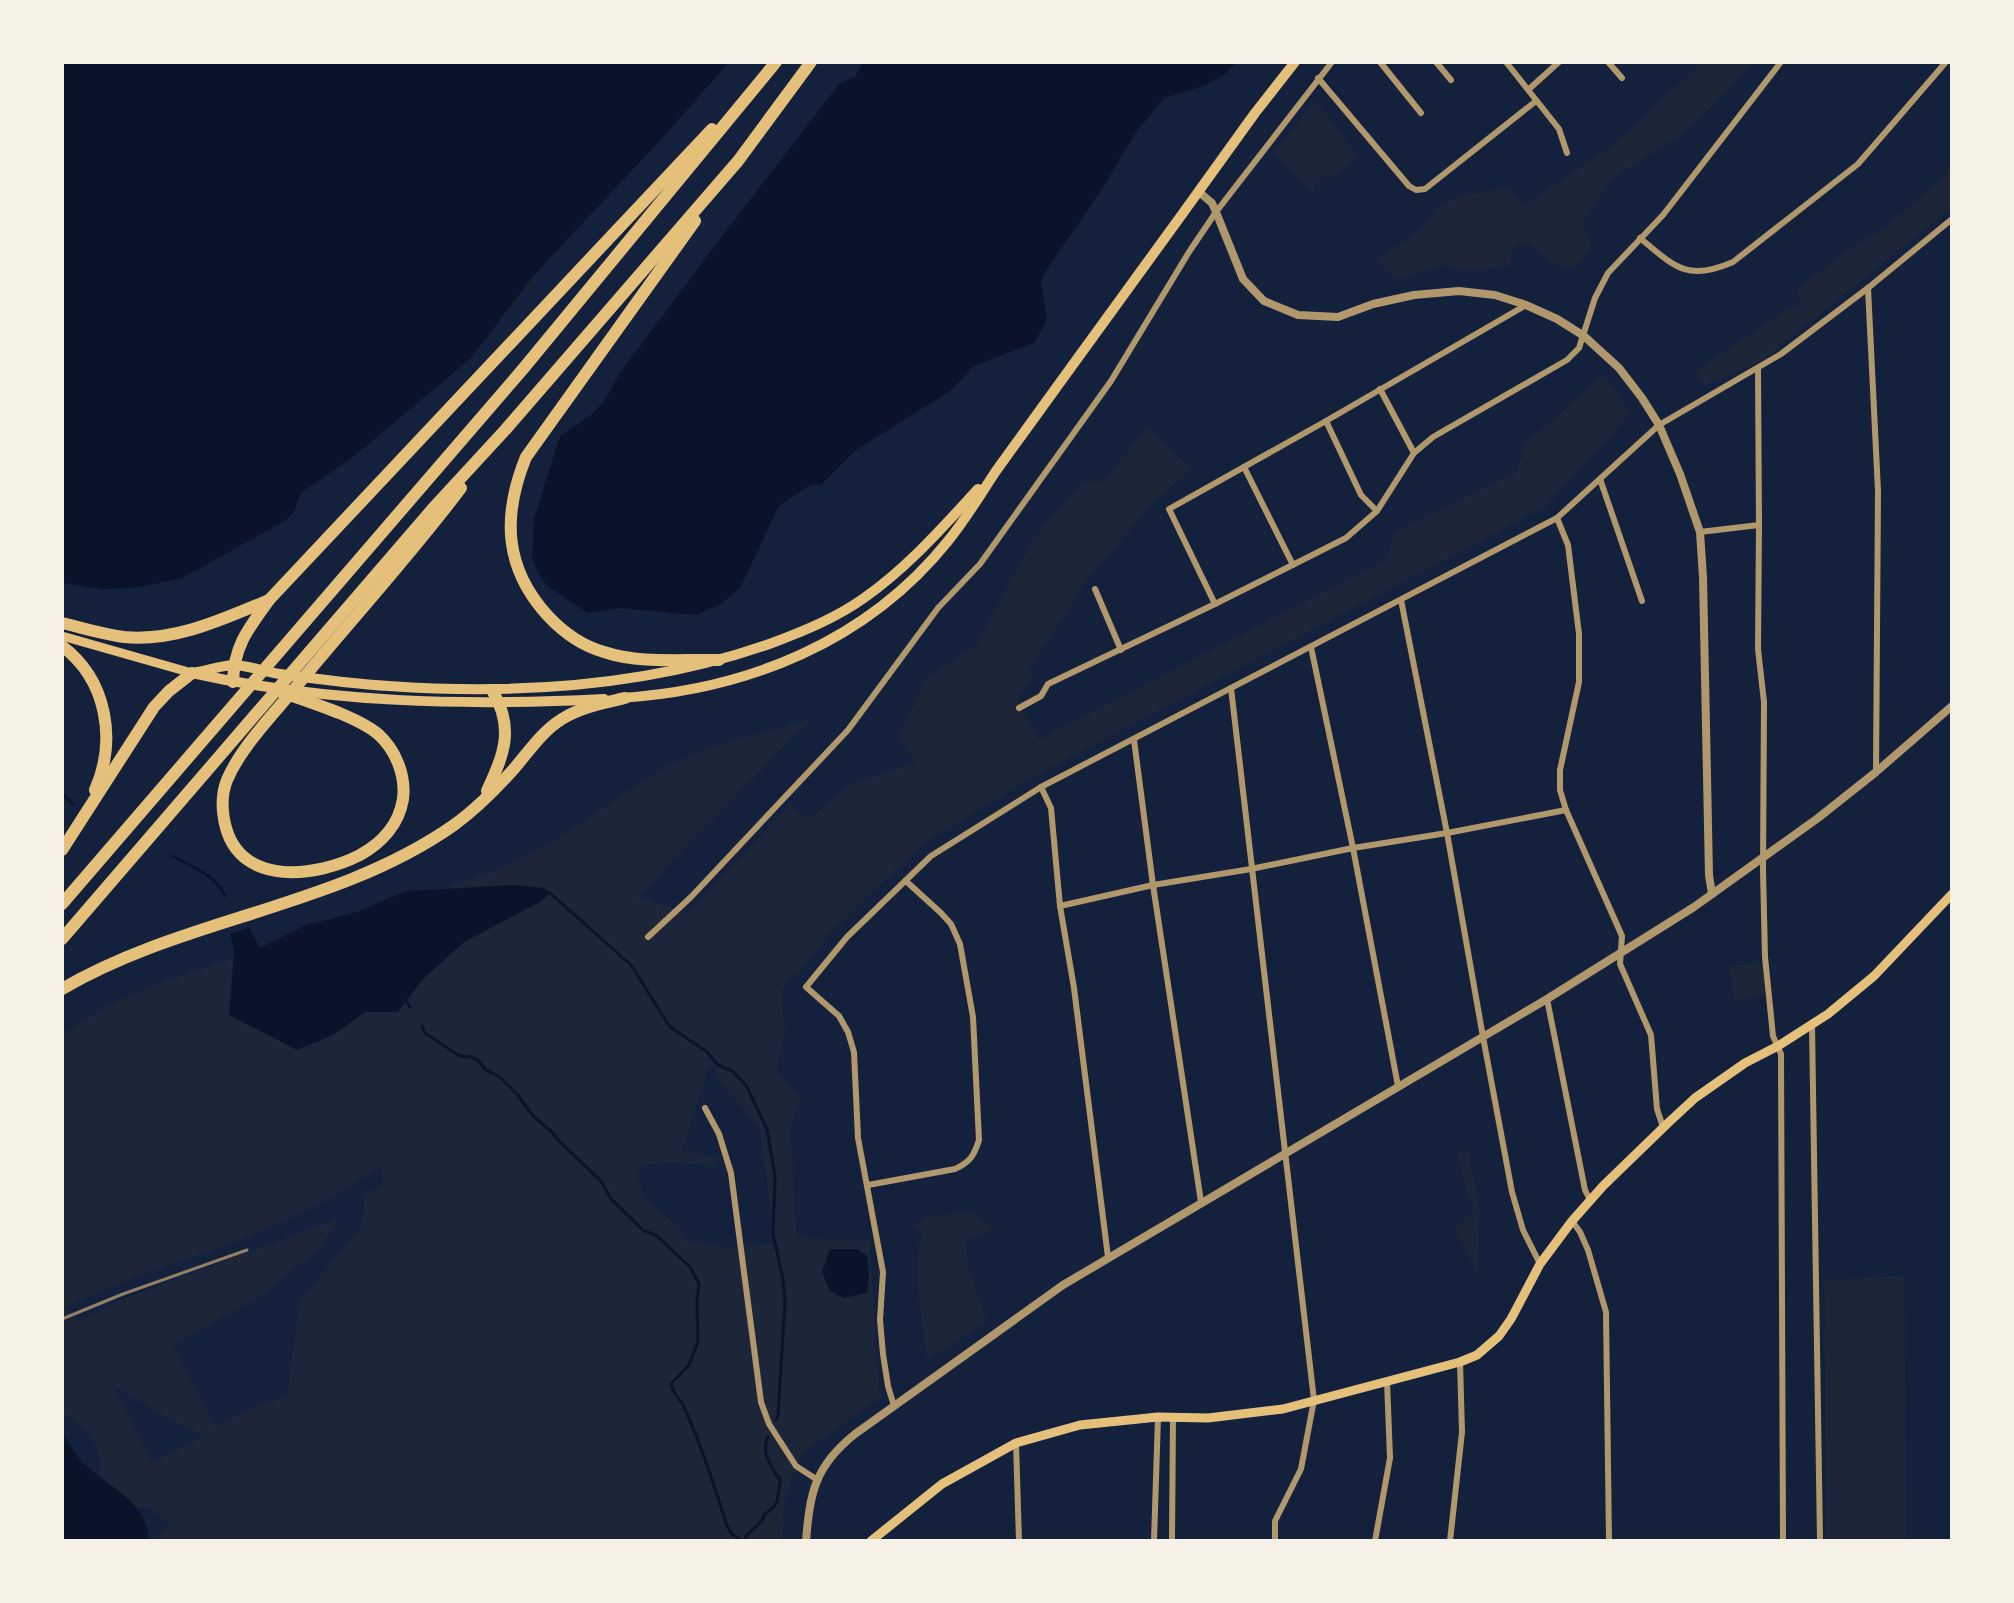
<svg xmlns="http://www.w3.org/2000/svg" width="2014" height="1603" font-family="'DejaVu Sans',sans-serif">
<rect width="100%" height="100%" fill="#14213d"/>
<!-- green -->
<g fill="#1d2539" fill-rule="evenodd">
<polygon points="1702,62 1753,62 1714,105 1681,135 1611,179 1583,223 1592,246 1576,267 1553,265 1528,242 1514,246 1511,265 1470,271 1442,265 1397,280 1376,261 1426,225 1437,208 1460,195 1509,188 1524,206 1617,142"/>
<polygon points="1316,101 1358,157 1333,178 1328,173 1314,185 1316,188 1312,192 1274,152"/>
<polygon points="1952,163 1952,208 1760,362 1705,385 1695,372 1786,309 1801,305 1797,289 1849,249 1886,227 1942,178"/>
<path d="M1604,374L1630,414L1545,507L1033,777L923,844L827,936L797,975L787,978L781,997L785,1029L777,1071L800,1097L791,1130L796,1232L801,1238L869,1240C875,1293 872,1346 881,1398L802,1452L785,1499L782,1541H153L162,1531L171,1526L150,1508H126L98,1482C99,1476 101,1469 101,1463C100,1442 78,1422 62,1413V1034L111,1004L157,984L487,874C517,861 546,846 574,828C606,807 637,781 672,764C715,742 766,734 812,718L637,897L688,913L791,804L808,820L848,785L916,763L898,738L925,679L976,646L1032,540L1083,482L1104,480L1148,427L1192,469L1151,505L1087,580L1028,670L1033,678L1016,700L1040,739L1385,560L1396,531L1516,472L1526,443ZM713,1066L718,1080L759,1127L776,1243L730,1248L686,1241L680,1227L645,1200L636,1170C653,1156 696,1164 717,1167V1157L682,1151L707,1072ZM382,1166L383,1183L365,1195L362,1226L300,1300L287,1395L268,1404L269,1400L215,1426L173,1345L259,1297L321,1248L340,1218L120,1300L80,1321L63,1308L133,1278L227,1245L281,1223L337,1195ZM114,1386L167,1418L204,1436L152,1462Z"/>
<polygon points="1764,962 1766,994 1734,1002 1730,966"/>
<polygon points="1468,1150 1480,1211 1477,1274 1455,1229 1473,1212 1457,1154"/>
<path d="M971,1213L982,1218L993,1229L965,1241L968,1265L987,1321L928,1359C921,1318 913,1276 921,1234L914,1225L926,1216Z"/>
<polygon points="1904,1276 1907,1541 1827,1541 1824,1280"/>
</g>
<!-- water -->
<g fill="#0b132b">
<polygon points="62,62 729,62 667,133 534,275 471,358 353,457 302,492 293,513 285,521 182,578 136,588 101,589 62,583"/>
<polygon points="863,62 1237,62 1225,74 1204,86 1164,98 1134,135 1099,194 1046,270 1041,281 1047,320 1034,343 974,366 950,391 856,450 821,485 812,484 779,506 740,588 721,604 696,615 618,608 588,613 546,585 538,572 532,559 534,519 560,436 592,414 604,401 620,373 713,248 839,84 855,77"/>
<polygon points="513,885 545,888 550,893 540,902 464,942 422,980 398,1012 365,1012 335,1034 297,1050 229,1015 234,952 230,934 249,928 260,948 306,925 357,912 406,891"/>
<polygon points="830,1249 857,1249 867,1256 869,1275 867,1293 844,1298 830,1291 822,1272"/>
<path d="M62,1432C69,1442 75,1454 83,1463C109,1488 147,1500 149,1541H62Z"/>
</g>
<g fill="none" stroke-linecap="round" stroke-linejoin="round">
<!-- stream -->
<g stroke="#0b132b" stroke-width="3">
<polyline points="62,794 73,804"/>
<path d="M173,856C192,867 216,875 225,896"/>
<polyline points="550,893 631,965 670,1027 707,1052 718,1065 732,1071 746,1085 767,1129 775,1177 773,1234 783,1279 785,1302 778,1415 776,1420"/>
<polyline points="407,1002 410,1007"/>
<path d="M422,1026L425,1033L452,1051L460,1056L471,1057L478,1060L485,1069L501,1078L517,1094L533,1116L552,1132L559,1141L601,1181L611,1199L643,1230L657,1236L690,1267L699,1284L697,1300L698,1342L689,1365L671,1384C672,1393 679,1397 683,1405C701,1444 714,1485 727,1526L732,1534L742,1541"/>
<path d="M768,1437C760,1454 772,1466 780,1481V1477"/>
<polyline points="745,1541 746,1536 762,1521 764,1515 774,1507 777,1501 780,1481"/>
</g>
<!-- minor -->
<g stroke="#b1986c" stroke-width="6">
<polyline points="1380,62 1421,113"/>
<polyline points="1436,62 1451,80"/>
<polyline points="1506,62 1559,129 1567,153"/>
<polyline points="1608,62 1622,78"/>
<polyline points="1318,78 1409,186 1416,190 1425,189 1536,101"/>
<polyline points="1529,89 1559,62"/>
<path d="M1640,238C1675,267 1687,282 1733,262L1858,164L1946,62"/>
<polyline points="1868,288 1878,491 1876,772"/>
<polyline points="1758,369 1759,525 1758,649 1764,702 1763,870 1765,957 1773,1036 1781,1054 1783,1541"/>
<polyline points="1380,389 1414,453"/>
<polyline points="1326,421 1361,495 1377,511"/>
<polyline points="1244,467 1293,565"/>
<polyline points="1600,479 1642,601"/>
<polyline points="1557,518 1568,545 1579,634 1579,682 1560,770 1560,790 1566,810 1622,936 1620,964 1651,1035 1657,1109 1663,1127"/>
<polyline points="1700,532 1759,525"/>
<polyline points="1095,589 1121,650"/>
<polyline points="1401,600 1447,833 1483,1037 1512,1192 1523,1230 1540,1264"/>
<polyline points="1215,604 1169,509 1326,421 1526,305"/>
<polyline points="1311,647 1353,848 1398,1086"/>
<polyline points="1231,688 1314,1400 1301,1469 1275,1521 1275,1541"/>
<polyline points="1019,708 1041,696 1048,684 1215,604 1346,538 1377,511 1414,453 1433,437 1567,360 1579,348 1595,298 1608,273 1663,215 1781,62"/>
<polyline points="1134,740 1153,885 1201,1202"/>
<polyline points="1041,787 1051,808 1060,906 1074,988 1108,1257"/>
<polyline points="1060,906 1153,885 1251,869 1353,848 1447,833 1566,810"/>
<polyline points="648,937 691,897 848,730 938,608 980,564 1111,381 1189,252 1216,212 1332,62"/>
<polyline points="1547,999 1585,1190 1590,1200"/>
<polyline points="1812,1025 1820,1541"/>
<polyline points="705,1108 719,1134 731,1173 761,1402 769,1424 796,1466 816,1479"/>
<path d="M868,1185L955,1169C970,1162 974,1156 979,1140L973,1017L960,944L951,924L941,913L907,882"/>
<polyline points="1572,1221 1580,1232 1588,1250 1606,1312 1609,1541"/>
<polyline points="894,1406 888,1386 883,1354 880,1320 883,1272 858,1138 854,1052 848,1032 839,1016 806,987 847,937 931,856 1041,787 1557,518 1659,425 1781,354 1868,288 1952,219"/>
<polyline points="1016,1443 1019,1541"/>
<polyline points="1172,1539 1173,1418"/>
<polyline points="1154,1541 1158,1417"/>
<polyline points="1375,1541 1390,1458 1387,1381"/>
<polyline points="1450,1541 1462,1432 1460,1362"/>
</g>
<!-- tertiary -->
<g stroke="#b1986c" stroke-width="8">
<polyline points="1199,192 1212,203 1216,212 1243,279 1264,301 1298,315 1338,317 1373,304 1414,295 1459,291 1495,295 1526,305 1557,319 1584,336 1619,368 1642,398 1659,425 1680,474 1700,532 1703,577 1709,875 1712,894"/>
<path d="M806,1541C810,1492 815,1466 855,1434L1063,1285L1547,999L1694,907L1818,818L1876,772L1952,706"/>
</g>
<!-- secondary -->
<g stroke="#e5c07b" stroke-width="9">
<polyline points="62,636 192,673"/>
<polyline points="871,1541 942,1484 1016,1443 1080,1425 1158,1417 1208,1418 1283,1409 1460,1362 1477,1355 1499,1336 1511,1319 1540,1264 1572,1221 1603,1186 1668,1123 1695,1098 1745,1063 1778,1046 1828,1014 1874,976 1952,894"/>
</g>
<!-- primary -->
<g stroke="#e5c07b" stroke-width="10">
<path d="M197,672C208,670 221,666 233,665C248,665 265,672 280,674C316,679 353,684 389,686C518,695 649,687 772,643C804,631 836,618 864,598C908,567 942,528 978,489"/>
<path d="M192,673C327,703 466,706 604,699"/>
<path d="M620,698C747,690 867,642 948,541C966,519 980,495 996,471C1016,443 1036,416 1056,388C1123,296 1189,205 1255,113L1295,62"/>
</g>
<!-- motorway -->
<g stroke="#e5c07b" stroke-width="12">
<path d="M695,221L526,457C502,516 504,568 548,616C563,632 583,646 604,652C640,664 682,659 719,660"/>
<path d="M62,623C83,628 102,634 124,637C175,642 223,619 269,600"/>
<path d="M62,646C107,680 117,740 95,790"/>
<path d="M233,682C234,645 249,628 269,600L712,129"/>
<path d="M273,689C302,700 355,715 378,734C396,750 406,776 403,799C399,824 382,843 360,855C317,877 243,887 226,828C222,813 221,795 227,780C241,747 272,716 295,688C350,621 409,557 461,488"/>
<path d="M487,791C504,754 515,728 492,690"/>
<polyline points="62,850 154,707 169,691 192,673"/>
<polyline points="62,904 523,369 776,62"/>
<polyline points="62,939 435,506 506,429 738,161 811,62"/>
<path d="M62,989C185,917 336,908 454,825C476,809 494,791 512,771C528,753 541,732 562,719C581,707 604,703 625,698"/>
</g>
<!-- rail -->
<polyline stroke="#918062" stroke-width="3" points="62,1319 123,1294 247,1250"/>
</g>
<!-- border -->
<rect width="2014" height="1603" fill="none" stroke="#f6f1e7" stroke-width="128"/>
</svg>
